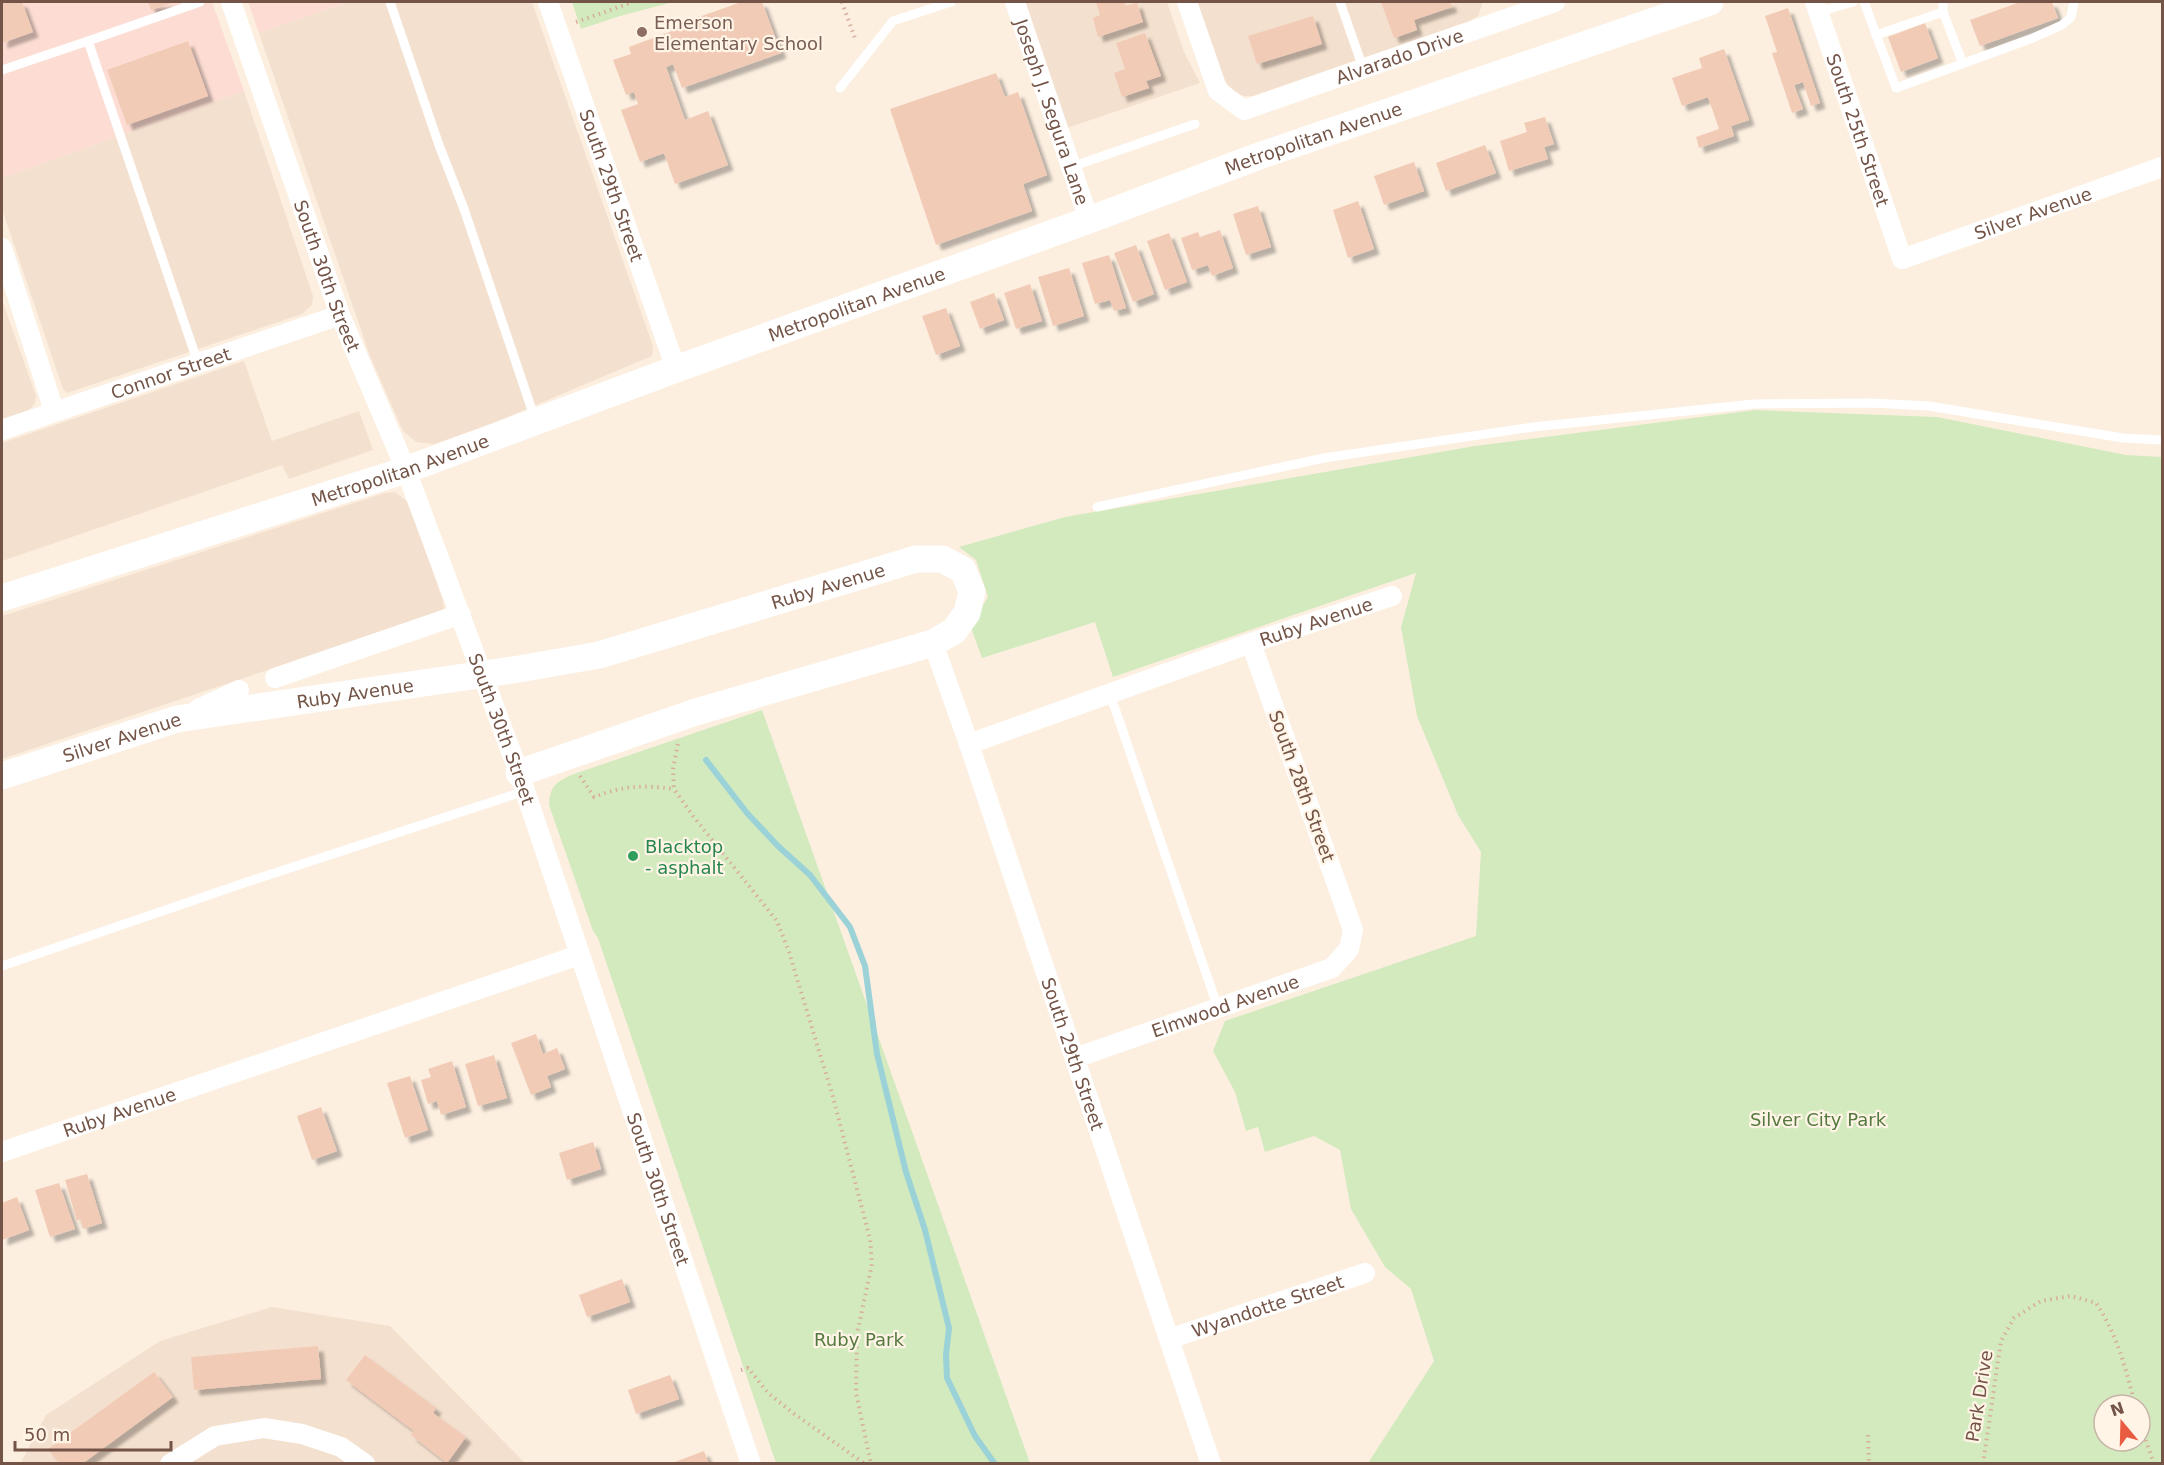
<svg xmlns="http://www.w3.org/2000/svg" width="2164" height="1465" font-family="'DejaVu Sans',sans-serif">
<defs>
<filter id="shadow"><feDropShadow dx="5.5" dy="5.5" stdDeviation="1.5" flood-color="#0004"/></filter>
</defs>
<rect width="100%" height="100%" fill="#fcefe0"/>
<!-- residential -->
<g fill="#f4e0ce">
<polygon points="348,2 532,2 653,346 652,356 491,424 434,444 416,442 403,431 370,356 259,33"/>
<polygon points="1024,2 1167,2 1184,52 1200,83 1067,128"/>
<polygon points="1197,2 1483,2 1478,16 1470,21 1253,96 1244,96 1235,93 1224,80"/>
<polygon points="244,91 313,296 312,305 302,314 67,393 63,389 2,209 2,178"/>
<polygon points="2,300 36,396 35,403 29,410 2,419"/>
<polygon points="244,361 272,441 359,411 373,450 289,479 282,465 2,561 2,443"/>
<polygon points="395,492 408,502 411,510 443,601 444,608 441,612 2,759 2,616 385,493"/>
<polygon points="272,1307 390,1326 525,1463 20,1464 46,1415 160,1341"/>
</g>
<!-- commercial -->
<g fill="#fdddd3">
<polygon points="2,2 212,2 244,91 2,178"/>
<polygon points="248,2 348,2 259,33"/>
</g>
<!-- green -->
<g fill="#d3eabf" fill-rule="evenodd">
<polygon points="572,2 673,2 620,16 581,29"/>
<path d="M1755,410L1937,417L2126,455L2162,457V1463H1368L1434,1361L1411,1289L1385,1267L1351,1209L1340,1150L1314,1136L1265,1152L1258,1127L1246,1131L1235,1092L1213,1051L1225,1021L1476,936L1481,852L1458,815L1417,716L1401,627L1416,573L1113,677L1095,622L982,658L970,625L988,597L976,560L959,547L1065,517L1475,446ZM2104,1405H2140V1441H2104Z"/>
<path d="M762,710L1030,1463H776L604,956L598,938L593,931L549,805C550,786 555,783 571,775Z"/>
</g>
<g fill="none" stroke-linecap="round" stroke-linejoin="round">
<!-- stream -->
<polyline stroke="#9bd2d8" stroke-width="6" points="706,760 747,813 778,846 810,875 850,927 865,966 877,1054 906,1172 925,1230 949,1328 946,1355 947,1378 975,1436 995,1464"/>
</g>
<!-- building -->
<g fill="#f2cbb7" filter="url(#shadow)">
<polygon points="2,2 22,2 33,32 2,43"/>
<polygon points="148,2 175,2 151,10"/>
<polygon points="741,2 762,2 781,53 682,88 673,64 666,67 685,120 708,111 728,165 675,184 664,153 640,162 621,110 638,104 634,92 626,95 613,60 631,54 629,47 672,31 671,27"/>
<polygon points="1096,2 1124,2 1126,6 1137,3 1143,22 1098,37 1093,18 1100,15"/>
<polygon points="1381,2 1450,2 1452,7 1414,20 1417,30 1394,38"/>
<polygon points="2020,2 2052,2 2058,18 1980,46 1970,20"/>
<polygon points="1788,8 1820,103 1811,106 1803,82 1794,85 1803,109 1792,113 1772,53 1777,52 1765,16"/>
<polygon points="1313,16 1322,44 1257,64 1248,36"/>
<polygon points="1925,23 1938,58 1901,72 1888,37"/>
<polygon points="1145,33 1161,76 1146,81 1149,88 1122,97 1114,73 1125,69 1116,43"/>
<polygon points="188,41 208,96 127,125 107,70"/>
<polygon points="1724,49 1749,120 1731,126 1734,136 1699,148 1696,137 1719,129 1708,97 1682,106 1672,78 1702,68 1699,58"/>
<polygon points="996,73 1005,97 1018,92 1047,175 1023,184 1032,211 936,245 890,109"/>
<polygon points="1545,117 1554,144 1544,147 1548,159 1509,171 1500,141 1527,132 1524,123"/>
<polygon points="1485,145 1496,173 1446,191 1436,163"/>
<polygon points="1414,162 1424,191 1384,205 1374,176"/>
<polygon points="1358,201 1374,249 1348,258 1333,210"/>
<polygon points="1258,206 1271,247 1246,255 1233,214"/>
<polygon points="1220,230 1233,268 1212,276 1208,265 1192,270 1181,238 1198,232 1200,237"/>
<polygon points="1169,233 1187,282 1165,290 1147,241"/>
<polygon points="1136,245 1154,294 1133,302 1114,253"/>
<polygon points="1109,255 1126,308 1114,311 1110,300 1095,304 1082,263"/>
<polygon points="1069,268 1084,316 1053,326 1038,277"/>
<polygon points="1030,284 1042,321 1016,329 1004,293"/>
<polygon points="994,293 1004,320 980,329 970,302"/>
<polygon points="946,308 960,346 936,355 922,316"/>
<polygon points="536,1034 543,1054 557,1048 565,1069 547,1076 551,1087 531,1095 511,1043"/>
<polygon points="494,1055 507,1098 478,1106 465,1064"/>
<polygon points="452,1061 466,1107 441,1115 437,1101 428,1104 421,1080 431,1077 428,1069"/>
<polygon points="410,1076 428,1130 405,1138 387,1083"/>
<polygon points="321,1107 337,1151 312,1160 297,1116"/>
<polygon points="593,1142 601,1169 567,1180 559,1153"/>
<polygon points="87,1174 102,1223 83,1229 80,1219 77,1221 65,1180"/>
<polygon points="59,1183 75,1229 50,1237 35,1190"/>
<polygon points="17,1197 29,1230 2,1240 2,1203"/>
<polygon points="622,1279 630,1302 587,1317 579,1295"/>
<polygon points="318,1346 321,1379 194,1390 191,1357"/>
<polygon points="365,1355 436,1408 433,1413 466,1437 447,1463 411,1435 414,1431 346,1380"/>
<polygon points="154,1372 173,1397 82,1464 60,1464 48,1449"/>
<polygon points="670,1375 679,1399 636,1414 628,1390"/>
<polygon points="704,1451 709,1464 672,1464 672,1463"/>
</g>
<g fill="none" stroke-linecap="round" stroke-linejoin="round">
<!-- path -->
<g stroke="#d7ae9b" stroke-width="4" stroke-dasharray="1.5 4.5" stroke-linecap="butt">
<polyline points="842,2 856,41"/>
<polyline points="576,22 633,2"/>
<polyline points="678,744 673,769 674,789 693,816 777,921 789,952 833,1097 870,1239 872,1264 857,1334 856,1393 871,1464"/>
<path d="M580,776L594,797C626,785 641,785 674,789"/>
<polyline points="741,1370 748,1368 768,1393 793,1413 865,1464"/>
<polyline points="2140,1423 2154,1464"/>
<polyline points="1868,1435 1869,1464"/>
<path d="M1983,1464L2001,1341L2014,1318L2041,1301L2071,1296L2096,1303C2117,1334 2126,1369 2135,1405"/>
</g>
<!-- lane -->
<g stroke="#fff" stroke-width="9">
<polyline points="390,2 439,145 464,209 535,419"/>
<polyline points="1340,2 1363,68"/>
<polyline points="1864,2 1896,88 2033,38 2062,25 2071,17 2074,2"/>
<polyline points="1943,2 1943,12 1963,64"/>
<polyline points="1818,12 1853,2"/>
<polyline points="1876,35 1943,12"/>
<polyline points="2,70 88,41"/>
<polyline points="840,88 893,21 951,2"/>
<polyline points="1071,167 1195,124"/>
<polyline points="198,363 88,41 200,2"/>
<polyline points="1097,507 1324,458 1533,427 1754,404 1871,403 1929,406 2123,438 2162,440"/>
<polyline points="1110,694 1218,1008"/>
<polyline points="2,966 250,881 525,791"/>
</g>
<!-- street -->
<g stroke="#fff" stroke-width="20">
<path id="s1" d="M231,2L340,315L406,470L519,773L751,1464"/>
<path id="s2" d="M548,2L676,369"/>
<path id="s3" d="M1015,2L1089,220"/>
<path id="s4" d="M1187,2L1218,91L1244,110L1555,2"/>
<path id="s5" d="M1815,2L1902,259L2162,167"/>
<polyline points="2,248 54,411"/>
<path id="s6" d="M2,430L340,315"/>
<path id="s7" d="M933,643L969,744L1211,1464"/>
<polyline points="275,678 461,614"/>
<polyline points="198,709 239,690"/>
<path id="s8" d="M969,744L1251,643L1392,596"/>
<path id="s9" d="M1075,1058L1332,968L1349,949L1353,930L1251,643"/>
<path id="s10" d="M2,1152L579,955"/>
<path id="s11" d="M1169,1339L1365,1273"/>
<polyline points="170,1464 215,1436 264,1428 302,1434 341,1447 365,1464"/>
</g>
<!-- secondary -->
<g stroke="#fff" stroke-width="27">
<path id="s12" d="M2,598L406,470L676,369L1089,220L1259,156L1710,2"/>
<path id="s13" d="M2,776L177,719L519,669L599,655L916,559H942L963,570L972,592L967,613L954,631L933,643L696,712L519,773"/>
</g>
</g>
<!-- markers -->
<circle fill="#8d6e63" stroke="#fff4e6" stroke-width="2" cx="642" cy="32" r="6"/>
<circle fill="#2e9e5b" stroke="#fff4e6" stroke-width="2" cx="633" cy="856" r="6"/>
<g text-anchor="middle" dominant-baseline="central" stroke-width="4.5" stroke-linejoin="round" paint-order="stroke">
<!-- education labels -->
<g font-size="18" fill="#785e54" stroke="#fff4e6" text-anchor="start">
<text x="654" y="22">Emerson<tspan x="654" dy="21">Elementary School</tspan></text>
</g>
<!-- street labels -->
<g font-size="18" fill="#735447" stroke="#fff4e6">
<text stroke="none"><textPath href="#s4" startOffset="291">Alvarado Drive</textPath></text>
<text stroke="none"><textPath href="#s3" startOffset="116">Joseph J. Segura Lane</textPath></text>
<text stroke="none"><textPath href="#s5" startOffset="135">South 25th Street</textPath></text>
<text stroke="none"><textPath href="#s12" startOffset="1390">Metropolitan Avenue</textPath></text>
<text stroke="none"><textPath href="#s2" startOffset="194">South 29th Street</textPath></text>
<text stroke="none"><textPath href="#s5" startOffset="410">Silver Avenue</textPath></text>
<text stroke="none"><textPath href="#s1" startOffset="290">South 30th Street</textPath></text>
<text stroke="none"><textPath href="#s12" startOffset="904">Metropolitan Avenue</textPath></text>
<text stroke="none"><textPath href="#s6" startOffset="178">Connor Street</textPath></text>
<text stroke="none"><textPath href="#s12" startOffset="418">Metropolitan Avenue</textPath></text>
<text stroke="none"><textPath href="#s13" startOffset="850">Ruby Avenue</textPath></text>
<text stroke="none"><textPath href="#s8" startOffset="368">Ruby Avenue</textPath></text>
<text stroke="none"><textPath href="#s13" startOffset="364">Ruby Avenue</textPath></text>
<text stroke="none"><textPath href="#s1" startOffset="776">South 30th Street</textPath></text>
<text stroke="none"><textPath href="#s13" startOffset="126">Silver Avenue</textPath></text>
<text transform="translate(1302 786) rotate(70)">South 28th Street</text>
<text stroke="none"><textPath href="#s9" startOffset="159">Elmwood Avenue</textPath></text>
<text stroke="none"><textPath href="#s7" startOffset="434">South 29th Street</textPath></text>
<text stroke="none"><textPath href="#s10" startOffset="124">Ruby Avenue</textPath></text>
<text stroke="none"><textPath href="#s1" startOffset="1262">South 30th Street</textPath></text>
<text stroke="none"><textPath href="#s11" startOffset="104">Wyandotte Street</textPath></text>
<text transform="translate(1979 1396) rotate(-81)">Park Drive</text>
</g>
<!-- leisure labels -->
<g font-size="18" fill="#27864d" stroke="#fff4e6" text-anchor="start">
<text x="645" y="846">Blacktop<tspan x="645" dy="21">- asphalt</tspan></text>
</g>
<!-- park labels -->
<g font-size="18" fill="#54793f" stroke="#fff4e6">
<text x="1818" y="1119">Silver City Park</text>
<text x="859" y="1339">Ruby Park</text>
</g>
</g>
<!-- border -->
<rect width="2164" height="1465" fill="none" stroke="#735447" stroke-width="6"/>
<!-- north arrow -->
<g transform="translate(2122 1423) rotate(341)"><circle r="28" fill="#fff4e6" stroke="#c7b4a6" stroke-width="1.5"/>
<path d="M0-4.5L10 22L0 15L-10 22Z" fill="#e95c42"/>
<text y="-9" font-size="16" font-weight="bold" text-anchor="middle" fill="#735447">N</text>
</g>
<!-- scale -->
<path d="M15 1441v9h156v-9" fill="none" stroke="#735447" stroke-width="3"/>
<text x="24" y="1441" font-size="18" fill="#735447" stroke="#fff4e6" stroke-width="4.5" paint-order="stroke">50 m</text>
</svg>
